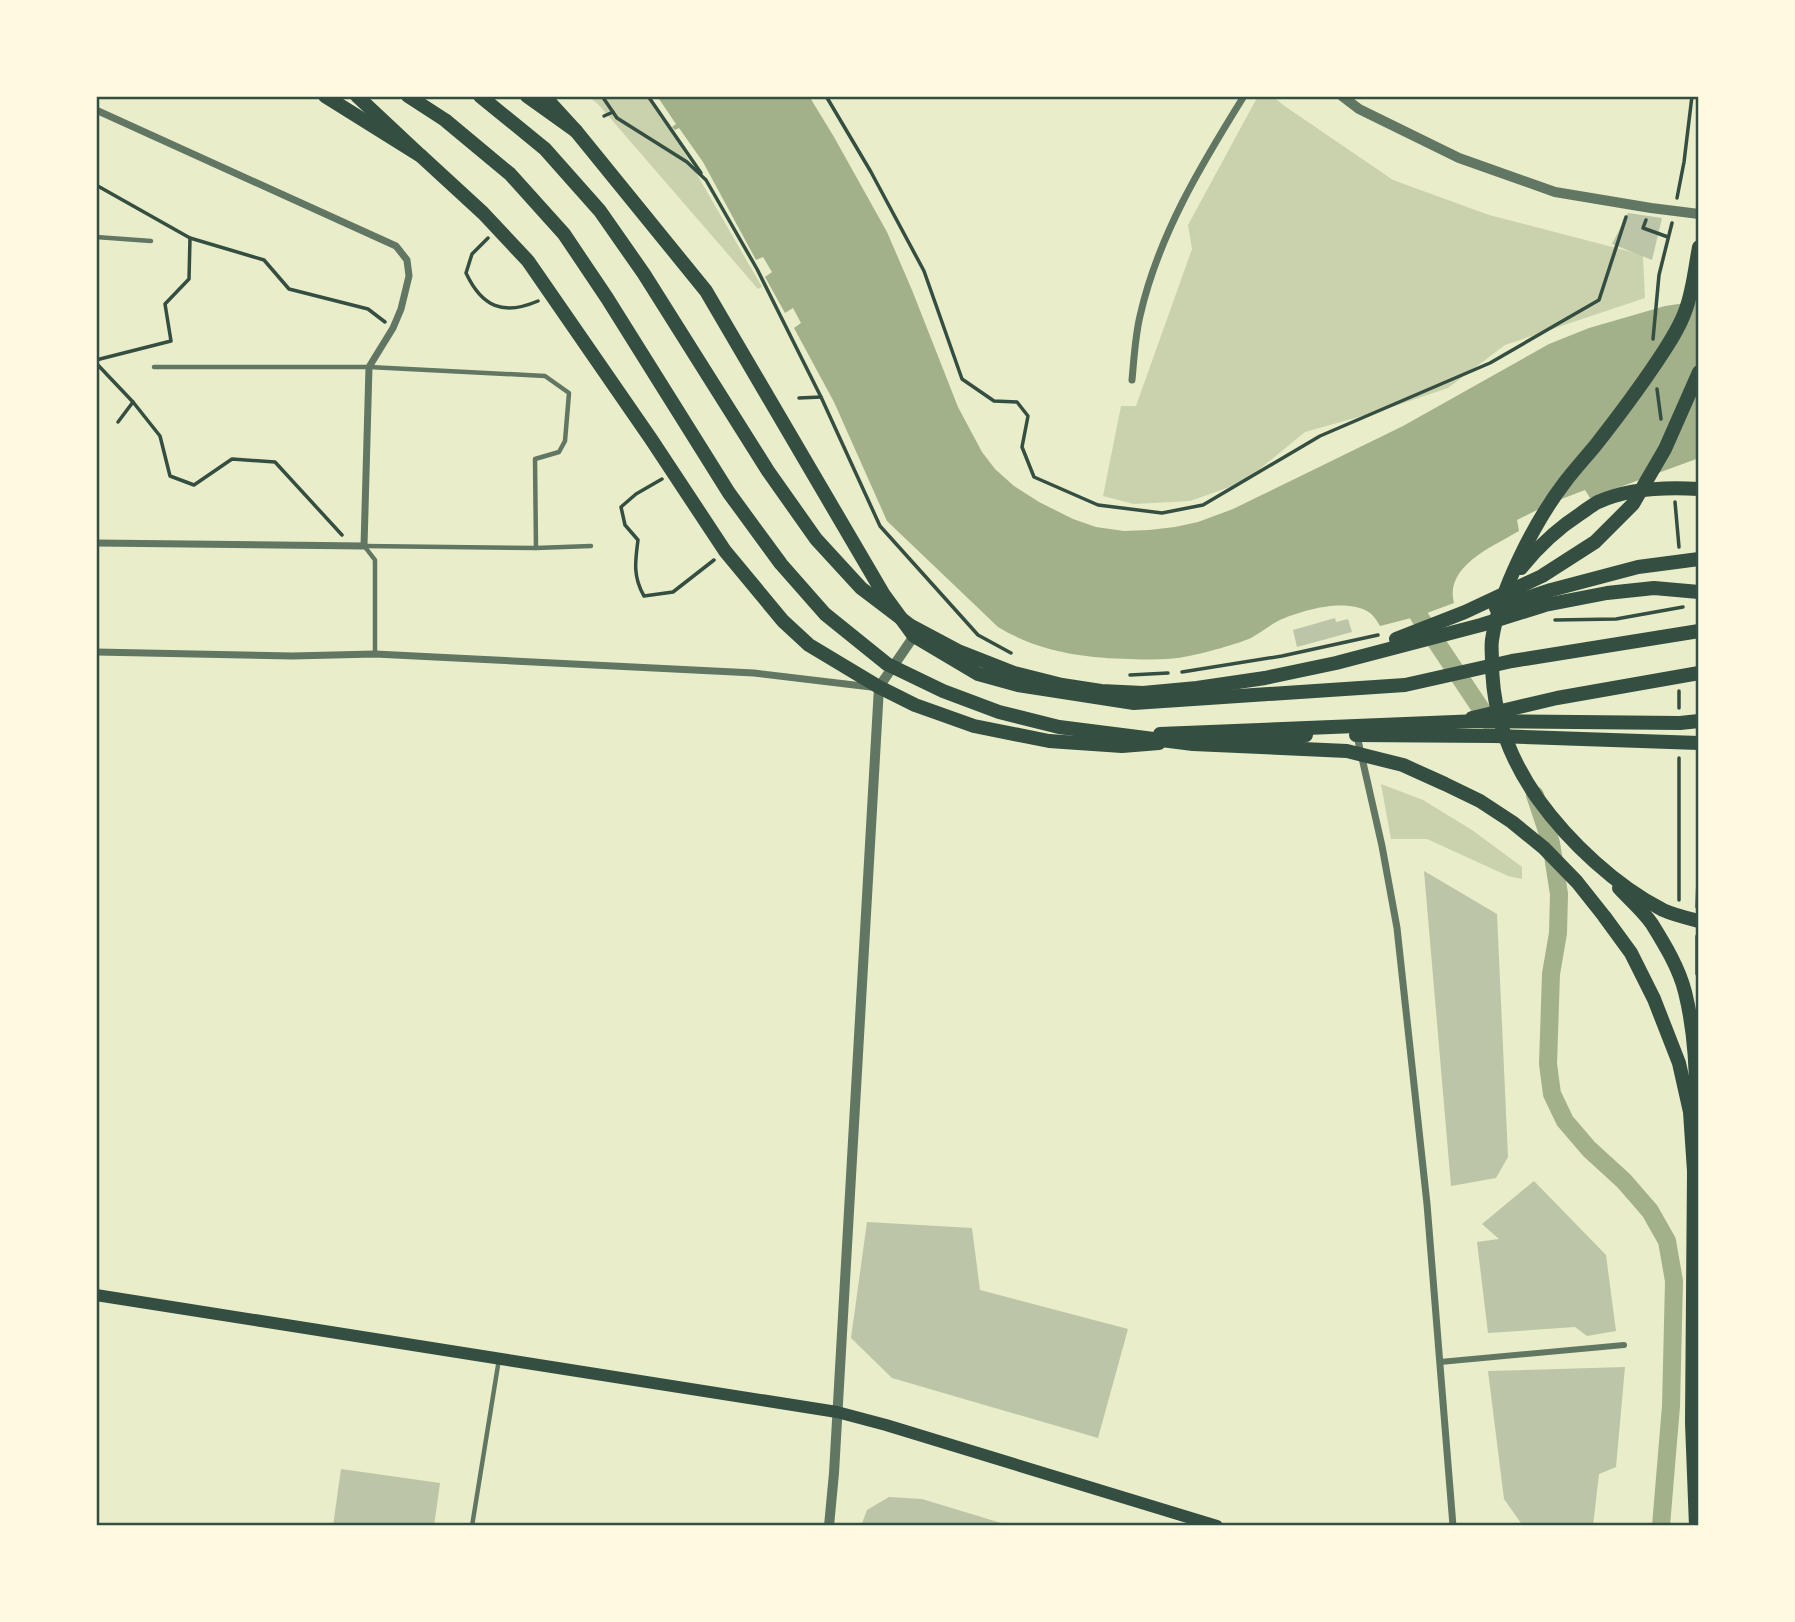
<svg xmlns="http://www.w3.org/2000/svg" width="1795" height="1622" font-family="Barlow,sans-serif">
<rect width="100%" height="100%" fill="#e9edc9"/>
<!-- green -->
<g fill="#cad2ad">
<polygon points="588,96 649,96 684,152 762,287 758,289 598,104"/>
<polygon points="1258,96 1272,96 1286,107 1393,180 1489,215 1643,255 1645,298 1505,345 1448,388 1380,411 1305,432 1244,482 1190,501 1134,504 1103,496 1121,406 1136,406 1192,249 1188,225"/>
<polygon points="1381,784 1423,800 1472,830 1522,867 1522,879 1508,876 1427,839 1391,839"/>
</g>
<!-- water -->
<path fill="#a3b18a" d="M657,96H809L834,137L887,232L912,290L958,407L982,452L995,469L1014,486L1039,502L1073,519L1096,527L1124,531L1149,530L1175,527L1198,522L1233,509L1403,426L1549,344L1589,328L1665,306L1699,301V458L1590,498L1585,490L1551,503L1517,520L1519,531C1494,546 1444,566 1454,603L1419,616L1380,626C1378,622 1374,616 1370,613C1348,597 1301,610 1278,621C1269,626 1260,633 1251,638C1237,644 1205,653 1189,656C1171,660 1150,660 1131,659C1084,658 1039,652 998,627L887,521L834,402L794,328L801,323L793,308L785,313L765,277L772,272L763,257L756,260L703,162L679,128L675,130L672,127L676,124Z"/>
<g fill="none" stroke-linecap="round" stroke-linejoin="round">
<!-- canal -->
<g stroke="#a3b18a" stroke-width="18">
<polyline points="1410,594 1419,616 1493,727"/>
<polyline points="1535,795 1551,843 1559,894 1558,933 1551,974 1548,1064 1552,1094 1565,1121 1589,1149 1624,1181 1650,1211 1667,1241 1674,1281 1671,1406 1661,1526"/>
</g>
</g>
<!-- building -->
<g fill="#bcc5a7">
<polygon points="1628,213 1662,218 1652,260 1612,244"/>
<polygon points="1335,618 1336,622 1348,619 1352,632 1297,647 1293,630"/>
<polygon points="1424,871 1497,914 1508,1157 1496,1178 1451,1186"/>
<polygon points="1534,1181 1606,1255 1616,1331 1587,1336 1575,1327 1488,1333 1477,1242 1499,1239 1482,1224"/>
<polygon points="867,1222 972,1228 980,1290 1128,1329 1098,1438 892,1378 851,1338"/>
<polygon points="1625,1367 1616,1467 1599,1474 1593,1526 1523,1526 1504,1499 1488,1371"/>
<polygon points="341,1469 440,1483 434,1526 333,1526"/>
<polygon points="889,1497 922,1499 1011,1526 861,1526 867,1510"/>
</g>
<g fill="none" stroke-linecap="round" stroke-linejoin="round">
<!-- path -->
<g stroke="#344e41" stroke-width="3.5">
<polyline points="602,96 617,118 687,162 706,180 757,269 821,397 880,526 978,635 1011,653"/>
<polyline points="648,96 701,173"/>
<polyline points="826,96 871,172 924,271 962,379 994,401 1017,402 1028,416 1022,447 1034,477 1098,505 1162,513 1203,505 1320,436 1490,363 1599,300 1626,217"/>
<polyline points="604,116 613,112"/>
<polyline points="96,185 190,238 189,279 165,304 171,341 96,360"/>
<polyline points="1677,198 1684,162 1692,96"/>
<polyline points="1646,220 1643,228 1668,237"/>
<polyline points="190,238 264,260 289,289 368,309 385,322"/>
<path d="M488,238L472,254L466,273C482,307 503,316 538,301"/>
<polyline points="1653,339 1659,275 1672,223"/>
<polyline points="96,363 133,402 160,436 170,476 194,485 232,459 275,462 342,535"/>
<polyline points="1657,389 1661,419"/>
<polyline points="799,398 821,397"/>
<polyline points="118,422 133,402"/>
<path d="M662,479L636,494L621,507L625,525L638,540C635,562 633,577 644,596L673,592L714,560"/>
<polyline points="1675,502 1679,547"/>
<polyline points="1555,620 1616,619 1683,607"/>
<polyline points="1182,672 1282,656 1378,635"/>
<polyline points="1130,675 1168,673"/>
<polyline points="1679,708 1679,691"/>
<polyline points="1679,758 1679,900"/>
<polyline points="1697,907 1699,850"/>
<polyline points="1697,974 1697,936"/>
</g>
<!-- service -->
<g stroke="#617663" stroke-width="4.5">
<polyline points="96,237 151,241"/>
<polyline points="154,367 369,367 545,376 569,393 565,441 559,452 535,459 536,548"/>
<polyline points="364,546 536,548 591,546"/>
<polyline points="365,547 375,560 375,654"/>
<polyline points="472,1526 499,1359"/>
</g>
<!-- pedestrian -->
<polyline stroke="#617663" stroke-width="6" points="1440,1362 1624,1345"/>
<!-- minor -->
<g stroke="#617663" stroke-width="7">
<polyline points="96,110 396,246 407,260 409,276 401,309 393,328 369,367 364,546 96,543"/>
<path d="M1132,380C1134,359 1135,337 1140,316C1158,236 1201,165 1244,96"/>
<polyline points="96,652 292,656 375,654 754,673 871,687"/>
<polyline points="1357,736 1382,846 1397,928 1427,1204 1453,1526"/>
</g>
<!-- tertiary -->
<g stroke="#617663" stroke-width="10">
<polyline points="1342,96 1359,109 1459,158 1555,192 1651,208 1699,214"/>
<polyline points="829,1526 834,1473 879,687 914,636"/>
</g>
<!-- secondary -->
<polyline stroke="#344e41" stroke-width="12" points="96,1295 837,1412 886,1425 1217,1526"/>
<!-- primary -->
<g stroke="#344e41" stroke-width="14">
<polyline points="325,96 421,156 483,213 528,261 651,439 725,551 783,621 809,645 879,687 915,705 974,726 1049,741 1122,746 1159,743"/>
<polyline points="544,96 576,131 706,291 884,595 914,636 978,674 1018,685 1134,703 1405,685 1512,661 1699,631"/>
<polyline points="1472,718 1557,698 1699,673"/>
<polyline points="1218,740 1306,735"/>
</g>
<!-- trunk -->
<g stroke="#344e41" stroke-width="14">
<polyline points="357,96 421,156"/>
<polyline points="408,96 445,120 510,174 564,234 607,298 729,493 781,564 825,614 887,664 943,691 999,712 1059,727 1193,744 1347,751 1403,765 1445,784 1480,801 1512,822 1544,848 1577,882 1604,916 1631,953 1654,999 1679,1063 1690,1112 1694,1171 1692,1423 1696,1526"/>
<polyline points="480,96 545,149 600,211 644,274 768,471 816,539 861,588 911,626 958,651 1014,673 1062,685 1101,691 1143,693 1197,688 1265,678 1336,663 1481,625 1545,605 1607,593 1654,588 1699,592"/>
<polyline points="527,96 576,131"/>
<path d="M1699,247C1695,268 1693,290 1686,309C1680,327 1668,345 1658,360C1638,390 1617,418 1595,446C1585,458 1574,470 1565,482C1535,521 1499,591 1492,640C1491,646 1492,654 1492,661C1492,711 1509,758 1538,799C1569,842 1616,886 1663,910C1674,915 1687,918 1699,921"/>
<path d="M1521,568C1538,547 1557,529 1580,514C1586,510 1592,505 1598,502C1629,488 1666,487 1699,489"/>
<polyline points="1496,608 1551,590 1638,567 1699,559"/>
<polyline points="1396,639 1465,612 1542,576 1595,542 1633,504 1665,449 1699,372"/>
<polyline points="1160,734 1479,721 1680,723 1699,721"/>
<polyline points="1356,735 1494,736 1699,743"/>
<path d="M1619,888C1630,900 1643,911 1652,924C1665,945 1679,968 1685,992C1695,1032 1697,1075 1696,1116"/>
</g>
</g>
<!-- border -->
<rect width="1795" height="1622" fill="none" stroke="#fefae0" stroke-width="196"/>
<rect x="98" y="98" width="1599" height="1426" fill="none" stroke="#344e41" stroke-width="2.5"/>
</svg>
